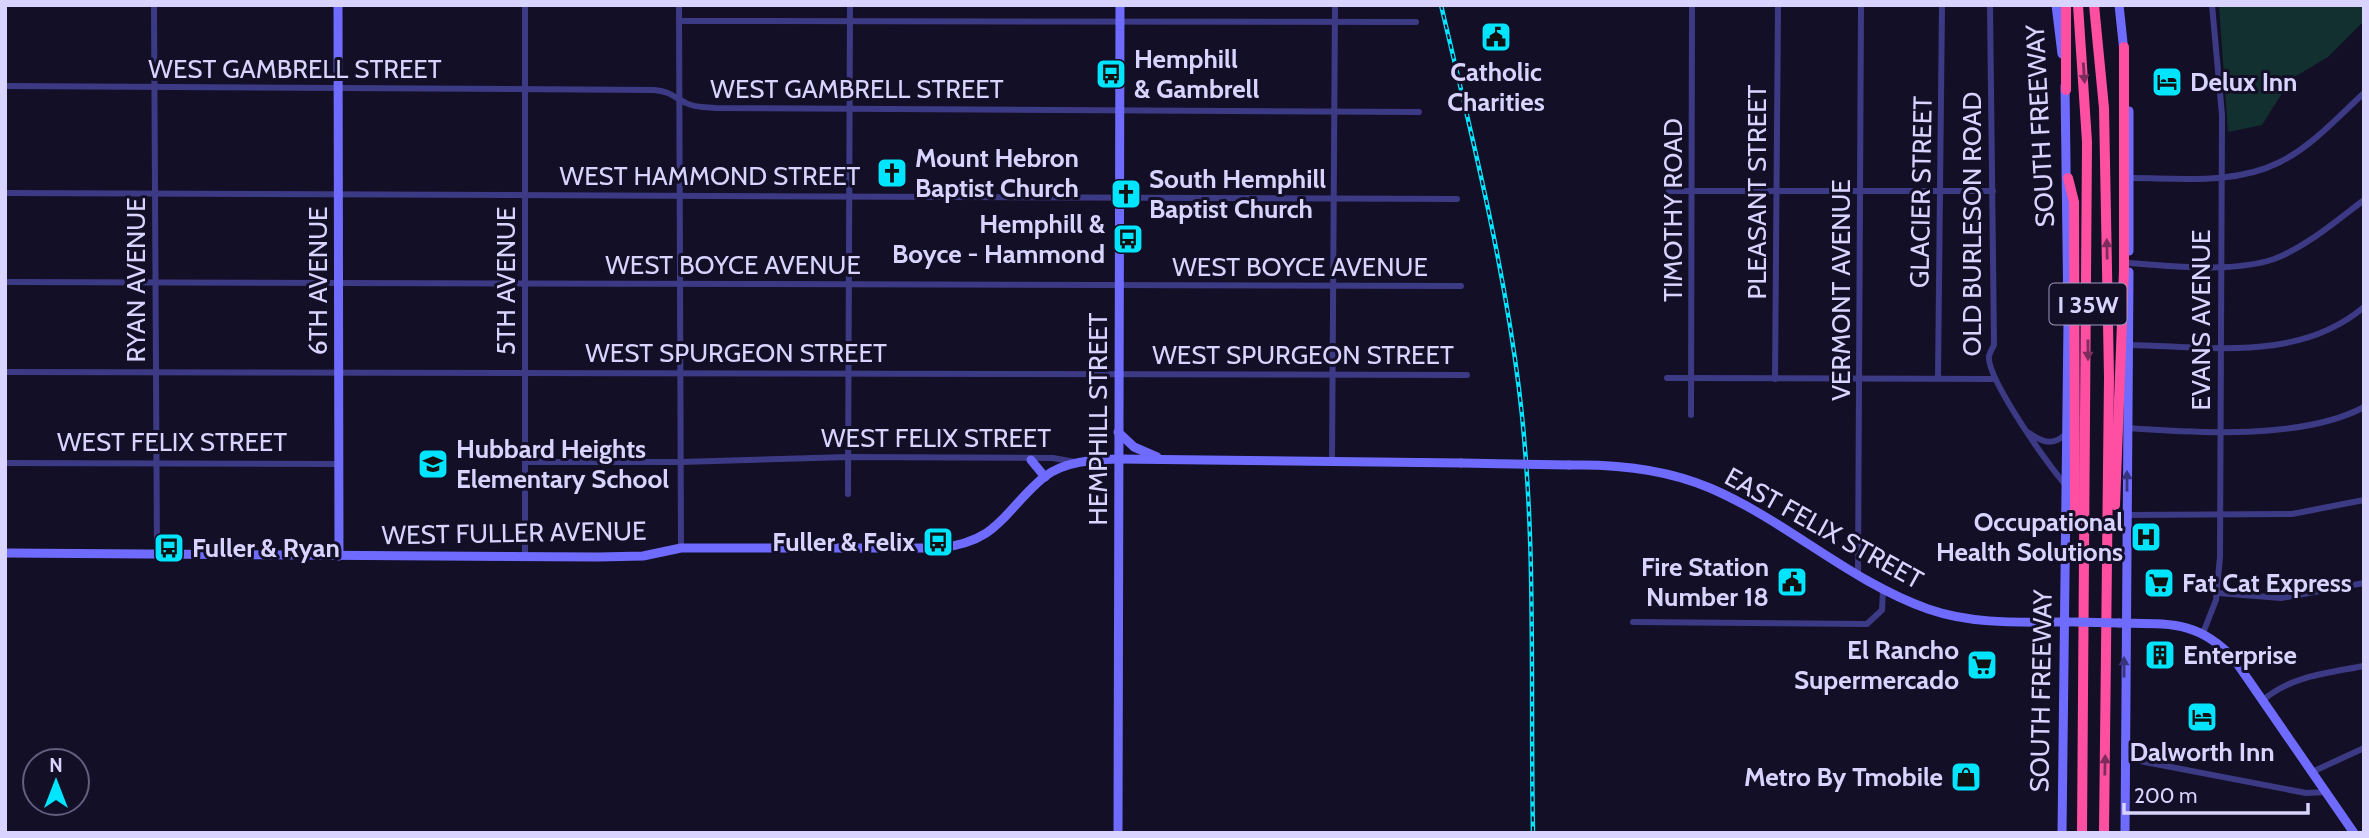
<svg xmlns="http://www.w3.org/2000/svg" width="2369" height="838" font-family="Cabin,sans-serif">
<rect width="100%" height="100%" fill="#130f26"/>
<!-- green -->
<polygon fill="#12302f" points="2219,5 2364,5 2364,21 2328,57 2291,79 2262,125 2228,132"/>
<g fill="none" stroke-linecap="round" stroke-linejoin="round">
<!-- street -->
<g stroke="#3d3a85" stroke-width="6">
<polyline points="154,5 157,555"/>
<polyline points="525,5 525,557"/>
<polyline points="679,5 681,548"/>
<path d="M1990,5L1994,345C1992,349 1990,352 1989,356C1986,377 2049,467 2065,484"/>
<polyline points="679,21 1416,22"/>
<path d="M5,86L654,90C669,91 674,97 686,103C695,108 706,107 716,108L1419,112"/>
<path d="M2130,178C2179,178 2235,185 2280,162C2312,146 2338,117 2364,93"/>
<polyline points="1669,191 1993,191"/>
<polyline points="5,193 1457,199"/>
<path d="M2129,263C2172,266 2233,273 2274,259C2306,247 2336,221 2364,200"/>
<polyline points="5,282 1461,286"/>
<path d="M2128,345C2208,346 2298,363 2364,307"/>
<polyline points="5,372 1467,375"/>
<polyline points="1667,378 1995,379"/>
<polyline points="1938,378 1942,5"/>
<polyline points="1775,379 1778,5"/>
<polyline points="1691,415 1692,5"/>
<path d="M2127,428C2196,433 2303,440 2364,407"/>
<path d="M2029,433C2044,443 2054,446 2067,433"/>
<polyline points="525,462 681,462 848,457 1053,458 1075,462"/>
<polyline points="1332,462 1335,5"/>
<polyline points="5,463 339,464"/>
<polyline points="848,494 850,5"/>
<polyline points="2127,515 2292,514 2364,500"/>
<polyline points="1858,576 1861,5"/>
<polyline points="2218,593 2281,598 2364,583"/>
<polyline points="1633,622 1867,624 1882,610 1883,590"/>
<polyline points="2203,633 2216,600 2220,557 2222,115 2212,5"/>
<path d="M2262,701C2290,676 2328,673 2364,666"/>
<polyline points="2124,758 2306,793 2327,792"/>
<polyline points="2312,772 2364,748"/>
</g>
<!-- secondary -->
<g stroke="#6f6bff" stroke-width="9">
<polyline points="338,5 339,556"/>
<polyline points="2056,5 2062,54"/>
<polyline points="2119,5 2124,52"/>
<polyline points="2129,111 2129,251"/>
<polyline points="1118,432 1134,447 1157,457"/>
<polyline points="1031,460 1045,477"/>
<path d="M1569,465C1617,464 1666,469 1710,488C1787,521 1849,581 1928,609C1974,625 2023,622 2071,622"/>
<path d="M5,553L598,557L643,556L681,548H939C1001,541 1003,511 1044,477C1065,461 1093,460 1118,459L1461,463"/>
<path d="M2119,623C2169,624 2198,620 2234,659L2354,833"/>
<polyline points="1118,833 1120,5"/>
<polyline points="2062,833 2068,321 2065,86"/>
<polyline points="2125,833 2129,272"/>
</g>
<!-- highway -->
<g stroke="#ff4fa3" stroke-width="10">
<polyline points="2078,5 2087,142 2082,833"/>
<polyline points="2094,5 2104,108 2109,377 2104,833"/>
<polyline points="2066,90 2066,5"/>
<polyline points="2068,178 2074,202 2075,510 2084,526"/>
<polyline points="2115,505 2124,270 2124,47"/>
</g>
<!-- rail casing -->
<g stroke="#00e5ff" stroke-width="4.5">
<path id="rail" d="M1441,5C1471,132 1503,259 1519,389C1537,535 1530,685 1533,833"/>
</g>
<!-- rail -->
<use href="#rail" stroke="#130f26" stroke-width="2" stroke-dasharray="5" stroke-linecap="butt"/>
<!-- secondary-bridge -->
<g stroke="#6f6bff" stroke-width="9">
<polyline points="1461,463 1569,465"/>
<polyline points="2074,622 2119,623"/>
</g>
</g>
<!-- one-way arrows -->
<defs><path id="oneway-solid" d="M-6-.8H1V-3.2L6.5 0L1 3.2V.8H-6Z" transform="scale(1.75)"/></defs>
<g fill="#7d2c5e">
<use href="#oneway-solid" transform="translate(2084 73) rotate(86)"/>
<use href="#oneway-solid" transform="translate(2107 249) rotate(-91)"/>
<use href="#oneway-solid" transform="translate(2088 350) rotate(90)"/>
<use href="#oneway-solid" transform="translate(2105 765) rotate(-89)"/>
</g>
<g fill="#38347d">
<use href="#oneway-solid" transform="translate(2127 481) rotate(-90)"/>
<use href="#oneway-solid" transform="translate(2124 667) rotate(-90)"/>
</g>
<!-- icons -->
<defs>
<g id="civic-square" transform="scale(1.575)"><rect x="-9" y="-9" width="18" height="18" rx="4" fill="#00e5ff" stroke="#130f26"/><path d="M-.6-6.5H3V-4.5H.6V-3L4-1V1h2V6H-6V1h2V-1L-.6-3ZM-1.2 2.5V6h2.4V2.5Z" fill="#111"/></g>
<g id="bus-square" transform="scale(1.575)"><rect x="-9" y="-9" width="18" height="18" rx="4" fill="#00e5ff" stroke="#130f26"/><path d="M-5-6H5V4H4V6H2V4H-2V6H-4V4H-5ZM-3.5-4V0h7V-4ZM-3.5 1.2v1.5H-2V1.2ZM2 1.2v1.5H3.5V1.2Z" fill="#111"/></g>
<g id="hotel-square" transform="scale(1.575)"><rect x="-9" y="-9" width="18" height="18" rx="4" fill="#00e5ff" stroke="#130f26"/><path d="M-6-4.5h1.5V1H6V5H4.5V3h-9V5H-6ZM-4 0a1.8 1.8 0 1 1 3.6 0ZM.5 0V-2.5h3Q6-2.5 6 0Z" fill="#111"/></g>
<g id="church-square" transform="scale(1.575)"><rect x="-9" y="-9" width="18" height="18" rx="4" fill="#00e5ff" stroke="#130f26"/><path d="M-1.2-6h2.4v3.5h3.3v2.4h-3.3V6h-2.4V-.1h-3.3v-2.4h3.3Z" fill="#111"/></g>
<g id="school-square" transform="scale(1.575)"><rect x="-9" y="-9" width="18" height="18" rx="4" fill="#00e5ff" stroke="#130f26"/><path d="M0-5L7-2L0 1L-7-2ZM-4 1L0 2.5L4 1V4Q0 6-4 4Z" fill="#111"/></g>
<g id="hospital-square" transform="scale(1.575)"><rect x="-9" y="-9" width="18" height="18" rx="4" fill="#00e5ff" stroke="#130f26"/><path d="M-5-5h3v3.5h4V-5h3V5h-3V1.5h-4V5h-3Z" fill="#111"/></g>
<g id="supermarket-square" transform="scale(1.575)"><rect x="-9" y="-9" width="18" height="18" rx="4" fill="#00e5ff" stroke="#130f26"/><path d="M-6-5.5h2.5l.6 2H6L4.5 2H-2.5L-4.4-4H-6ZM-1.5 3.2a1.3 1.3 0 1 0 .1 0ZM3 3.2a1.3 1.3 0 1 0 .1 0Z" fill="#111"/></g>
<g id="building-square" transform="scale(1.575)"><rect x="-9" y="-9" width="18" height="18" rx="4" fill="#00e5ff" stroke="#130f26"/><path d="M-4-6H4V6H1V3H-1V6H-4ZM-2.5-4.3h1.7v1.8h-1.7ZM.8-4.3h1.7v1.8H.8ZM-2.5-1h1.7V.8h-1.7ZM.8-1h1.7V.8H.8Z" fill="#111"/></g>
<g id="shop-square" transform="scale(1.575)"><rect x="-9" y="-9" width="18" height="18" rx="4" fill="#00e5ff" stroke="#130f26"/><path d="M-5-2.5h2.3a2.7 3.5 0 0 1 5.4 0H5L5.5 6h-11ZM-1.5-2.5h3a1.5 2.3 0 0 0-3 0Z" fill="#111"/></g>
</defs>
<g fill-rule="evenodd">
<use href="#civic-square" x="1496" y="37"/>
<use href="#bus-square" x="1111" y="74"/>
<use href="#hotel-square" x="2167" y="82"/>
<use href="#church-square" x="892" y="173"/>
<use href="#church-square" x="1126" y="194"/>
<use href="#bus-square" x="1128" y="239"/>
<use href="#school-square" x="433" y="464"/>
<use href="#hospital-square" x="2146" y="537"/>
<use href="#bus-square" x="938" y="542"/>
<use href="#bus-square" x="169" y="548"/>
<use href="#civic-square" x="1792" y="582"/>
<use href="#supermarket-square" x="2159" y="583"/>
<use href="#building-square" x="2160" y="655"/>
<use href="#supermarket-square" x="1982" y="665"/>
<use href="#hotel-square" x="2202" y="717"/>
<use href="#shop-square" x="1966" y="777"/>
</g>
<g text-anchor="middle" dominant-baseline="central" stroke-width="6" stroke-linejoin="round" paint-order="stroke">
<!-- shield labels -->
<rect fill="#130f26" stroke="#9e99be" stroke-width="2" x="2049.5" y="283.5" width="77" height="41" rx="5"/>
<g font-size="24" font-weight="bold" fill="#d9d4ff">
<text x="2088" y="304">I 35W</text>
</g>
<!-- poi labels -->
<g font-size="26" font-weight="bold" fill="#d9d4ff" stroke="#130f26" text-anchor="start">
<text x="1134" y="59">Hemphill<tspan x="1134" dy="30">&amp; Gambrell</tspan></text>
<text x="1496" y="72" text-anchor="middle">Catholic<tspan x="1496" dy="30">Charities</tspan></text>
<text x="2190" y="82">Delux Inn</text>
<text x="915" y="158">Mount Hebron<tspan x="915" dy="30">Baptist Church</tspan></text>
<text x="1149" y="179">South Hemphill<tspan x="1149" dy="30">Baptist Church</tspan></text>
<text x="1105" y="224" text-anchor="end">Hemphill &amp;<tspan x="1105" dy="30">Boyce - Hammond</tspan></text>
<text x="456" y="449">Hubbard Heights<tspan x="456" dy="30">Elementary School</tspan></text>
<text x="2123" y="522" text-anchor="end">Occupational<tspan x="2123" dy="30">Health Solutions</tspan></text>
<text x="915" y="542" text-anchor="end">Fuller &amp; Felix</text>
<text x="192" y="548">Fuller &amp; Ryan</text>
<text x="1769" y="567" text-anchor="end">Fire Station<tspan x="1769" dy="30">Number 18</tspan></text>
<text x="2182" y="583">Fat Cat Express</text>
<text x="1959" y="650" text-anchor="end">El Rancho<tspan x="1959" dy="30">Supermercado</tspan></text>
<text x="2183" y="655">Enterprise</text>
<text x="2202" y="752" text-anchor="middle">Dalworth Inn</text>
<text x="1943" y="777" text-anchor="end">Metro By Tmobile</text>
</g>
<!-- street labels -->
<g font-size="26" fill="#d9d4ff" stroke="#130f26">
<text x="295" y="69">WEST GAMBRELL STREET</text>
<text x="857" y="89">WEST GAMBRELL STREET</text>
<text transform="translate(2040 126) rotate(-93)">SOUTH FREEWAY</text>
<text x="710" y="176">WEST HAMMOND STREET</text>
<text transform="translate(1757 192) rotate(-90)">PLEASANT STREET</text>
<text transform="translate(1921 192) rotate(-89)">GLACIER STREET</text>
<text transform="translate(1673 210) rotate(-90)">TIMOTHY ROAD</text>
<text transform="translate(1972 224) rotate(-90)">OLD BURLESON ROAD</text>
<text x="733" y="265">WEST BOYCE AVENUE</text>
<text x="1300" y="267">WEST BOYCE AVENUE</text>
<text transform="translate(136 280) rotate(-90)">RYAN AVENUE</text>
<text transform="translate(318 281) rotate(-90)">6TH AVENUE</text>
<text transform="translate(506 281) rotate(-90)">5TH AVENUE</text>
<text transform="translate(1841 290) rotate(-90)">VERMONT AVENUE</text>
<text transform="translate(2201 320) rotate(-90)">EVANS AVENUE</text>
<text x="736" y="353">WEST SPURGEON STREET</text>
<text x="1303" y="355">WEST SPURGEON STREET</text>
<text transform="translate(1098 419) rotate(-90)">HEMPHILL STREET</text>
<text x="936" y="438">WEST FELIX STREET</text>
<text x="172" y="442">WEST FELIX STREET</text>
<text transform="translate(1824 528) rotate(29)">EAST FELIX STREET</text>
<text transform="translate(514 533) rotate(-1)">WEST FULLER AVENUE</text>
<text transform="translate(2041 691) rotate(-89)">SOUTH FREEWAY</text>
</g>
</g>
<!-- border -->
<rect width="2369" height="838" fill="none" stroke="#d9d4ff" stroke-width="14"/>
<!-- north arrow -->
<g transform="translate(56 782)"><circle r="33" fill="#130f26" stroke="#625e7d" stroke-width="2"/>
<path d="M0-5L12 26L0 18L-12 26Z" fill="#00e5ff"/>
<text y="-10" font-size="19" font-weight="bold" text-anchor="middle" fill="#d9d4ff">N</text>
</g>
<!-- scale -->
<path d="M2124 803v10h184v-10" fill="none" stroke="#d9d4ff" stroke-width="3.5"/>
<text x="2134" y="803" font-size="21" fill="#d9d4ff" stroke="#130f26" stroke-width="5" paint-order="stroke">200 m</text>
</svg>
